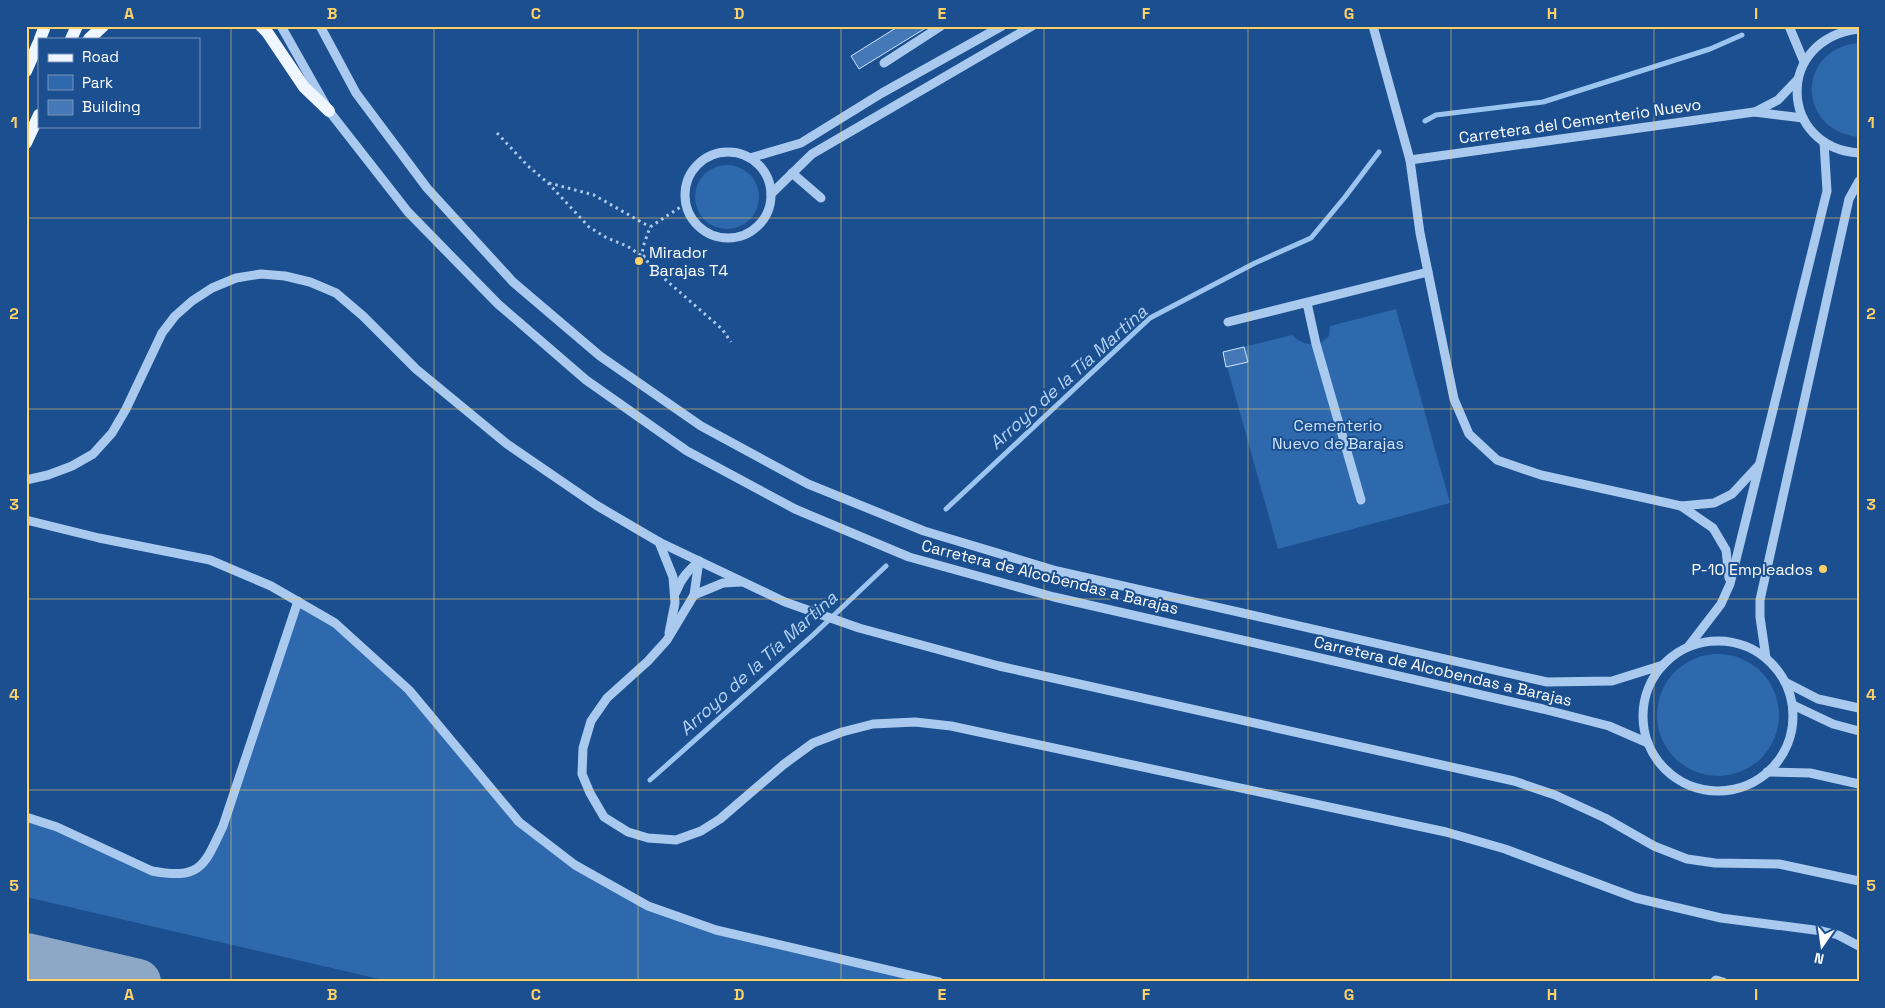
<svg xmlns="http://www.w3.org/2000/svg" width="1885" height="1008" font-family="'Space Grotesk',sans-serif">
<rect width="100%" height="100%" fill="#1b4f8f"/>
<!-- green -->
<g fill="#2e69ad">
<path d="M1859,43V137C1795,130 1797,48 1859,43Z"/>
<circle cx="727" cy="197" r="32"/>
<path d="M1396,309L1450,503L1278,549L1223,352L1292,335C1303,346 1318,348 1329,336L1330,326Z"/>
<polygon points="298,601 335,623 409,690 519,822 575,865 648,906 716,930 939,982 392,982 26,897 26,817 152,871 187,873 209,855"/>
<circle cx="1718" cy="715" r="61"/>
</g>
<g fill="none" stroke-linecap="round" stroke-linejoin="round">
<!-- stream -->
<g stroke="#9cc4f0" stroke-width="5">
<polyline points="1425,121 1436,115 1543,102 1710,49 1742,35"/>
<polyline points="946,509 1150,318 1255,263 1311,238 1345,197 1379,152"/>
<polyline points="650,780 813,635 886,566"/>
</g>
<!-- taxiway -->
<polyline stroke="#8da7c7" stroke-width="46" points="26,956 138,982"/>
</g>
<!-- building -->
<g fill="#4478b7" stroke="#cfe3fa">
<polygon points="899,26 929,26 859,69 851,56"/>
<polygon points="1244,347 1248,362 1226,367 1223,352"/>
</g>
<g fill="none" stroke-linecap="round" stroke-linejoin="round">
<!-- path -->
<g stroke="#a9c9ee" stroke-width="3" stroke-dasharray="2.5 4" stroke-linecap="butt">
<polyline points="497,133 528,166 548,183 589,227 607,238 627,246 645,258"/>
<polyline points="549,183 594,195 650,227"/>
<polyline points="685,204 650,227 644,244 642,253 651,267 722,329 731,342"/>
</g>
<!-- minor -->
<g stroke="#a9c9ee" stroke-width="9">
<polyline points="281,26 329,111 408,212 498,304 586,380 687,451 795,509 909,557 1054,597 1543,709 1609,726 1648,743"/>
<polyline points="320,26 356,93 427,188 513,282 600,356 701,426 808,484 924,531 1057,571 1547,682 1612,681 1663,665"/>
<polyline points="1373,26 1410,160 1420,233 1454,399 1469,434 1497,460 1541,475 1681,506 1714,503 1732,494 1759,465"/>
<polyline points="1789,26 1804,62"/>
<path d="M1859,29C1774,39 1779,148 1859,153"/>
<polyline points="884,63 941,26"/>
<polyline points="1755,112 1778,100 1798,79"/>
<circle cx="728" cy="195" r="43"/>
<polyline points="750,158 801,143 882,93 1002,26"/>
<polyline points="1410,160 1754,112 1803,118"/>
<polyline points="792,173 821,198"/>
<polyline points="771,194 812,154 1032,26"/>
<polyline points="1307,303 1316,344 1361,500"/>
<polyline points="1228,322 1428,272"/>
<polyline points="26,480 48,475 72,466 93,454 112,433 126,409 162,333 175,316 192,301 212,288 236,278 261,274 285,276 310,282 336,293 363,316 416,369 507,444 596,505 659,542 785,602 859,628 999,666 1514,781 1555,795 1605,818 1654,846 1687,859 1715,863 1779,864 1859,881"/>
<polyline points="1681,506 1713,528 1726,550 1729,578"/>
<polyline points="26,520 99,538 210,560 271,586 335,623 409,690 519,822 575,865 648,906 716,930 939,982"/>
<polyline points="659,542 673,577 675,603 669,633"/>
<polyline points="699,561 694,595 667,640 648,661 607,698 591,721 583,748 582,774 590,793 604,817 628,832 648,838 676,840 701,831 720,819 783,765 813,743 842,732 873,724 915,722 951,726 1446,832 1505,849 1636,898 1721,918 1822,931 1838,935 1859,946"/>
<path d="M676,592C681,578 689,570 699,561"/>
<polyline points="694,595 723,583 741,582"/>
<circle cx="1718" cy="716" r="75"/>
<polyline points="1688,647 1721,604 1730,584 1827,191 1824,142"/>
<polyline points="1766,658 1760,617 1760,600 1849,199 1859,181"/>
<polyline points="1785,682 1818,699 1859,708"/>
<polyline points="1793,705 1833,724 1859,731"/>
<polyline points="1767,772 1810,773 1859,784"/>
<path d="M26,817L57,827L152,871C201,880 204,866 223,826L298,601"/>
<polyline points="1714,982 1716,980 1723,982"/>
</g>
<!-- major -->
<g stroke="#f0f6ff" stroke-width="12">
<polyline points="261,26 267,32 304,87 329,111"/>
<polyline points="40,39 45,26"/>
<polyline points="71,39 77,26"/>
<polyline points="89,39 103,26"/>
<polyline points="26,71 39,42"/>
<polyline points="26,143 39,115"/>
</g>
</g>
<!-- grid -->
<path fill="none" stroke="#ffd166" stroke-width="1" stroke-opacity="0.55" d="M231,26V982M434,26V982M638,26V982M841,26V982M1044,26V982M1248,26V982M1451,26V982M1654,26V982M26,218H1859M26,409H1859M26,599H1859M26,790H1859"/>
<!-- markers -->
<g fill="#ffd166" stroke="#1b4f8f" stroke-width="2">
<circle cx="639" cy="261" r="5"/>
<circle cx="1823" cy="569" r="5"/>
</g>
<g text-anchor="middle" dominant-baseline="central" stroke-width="4" stroke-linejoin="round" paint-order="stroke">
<!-- street labels -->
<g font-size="16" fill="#fff" stroke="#1b4f8f">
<text transform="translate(1580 121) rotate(-8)">Carretera del Cementerio Nuevo</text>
<text transform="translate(1050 577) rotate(14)">Carretera de Alcobendas a Barajas</text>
<text transform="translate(1443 671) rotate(13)">Carretera de Alcobendas a Barajas</text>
</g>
<!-- poi labels -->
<g font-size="16" fill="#fff" stroke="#1b4f8f" text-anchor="start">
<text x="649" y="252">Mirador<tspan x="649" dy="18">Barajas T4</tspan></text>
<text x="1813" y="569" text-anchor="end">P-10 Empleados</text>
</g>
<!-- park labels -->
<g font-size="16" fill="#cfe3fa" stroke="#1b4f8f">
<text x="1338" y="425">Cementerio<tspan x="1338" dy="18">Nuevo de Barajas</tspan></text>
</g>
<!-- water labels -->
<g font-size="18" font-style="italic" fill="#b5d3f5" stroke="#1b4f8f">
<text transform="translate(1068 377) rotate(-42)">Arroyo de la Tía Martina</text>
<text transform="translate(758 663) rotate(-42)">Arroyo de la Tía Martina</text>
</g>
</g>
<!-- border -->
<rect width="1885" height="1008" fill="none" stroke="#1b4f8f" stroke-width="55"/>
<!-- legend -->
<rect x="38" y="38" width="162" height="90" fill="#1b4f8f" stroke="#7695bc"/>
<rect x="48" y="54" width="25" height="8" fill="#f0f6ff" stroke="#7695bc"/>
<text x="82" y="62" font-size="15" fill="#ffffff">Road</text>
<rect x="48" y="75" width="25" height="15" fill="#2e69ad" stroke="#7695bc"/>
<text x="82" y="88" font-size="15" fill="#ffffff">Park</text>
<rect x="48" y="100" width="25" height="15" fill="#4478b7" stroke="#7695bc"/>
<text x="82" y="112" font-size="15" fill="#ffffff">Building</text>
<!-- north arrow -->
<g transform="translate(1822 946) rotate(193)" stroke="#1b4f8f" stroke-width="4" paint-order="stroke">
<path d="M0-4L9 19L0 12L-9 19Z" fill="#ffffff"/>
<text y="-8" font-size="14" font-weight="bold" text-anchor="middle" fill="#ffffff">N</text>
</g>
<rect x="28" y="28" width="1830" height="952" fill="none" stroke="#ffd166" stroke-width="2"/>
<g font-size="16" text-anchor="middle" font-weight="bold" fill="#ffd166">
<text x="129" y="19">A</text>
<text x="332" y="19">B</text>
<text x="536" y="19">C</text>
<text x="739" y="19">D</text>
<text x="942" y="19">E</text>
<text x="1146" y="19">F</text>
<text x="1349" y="19">G</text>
<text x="1552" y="19">H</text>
<text x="1756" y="19">I</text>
<text x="14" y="128">1</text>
<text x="1871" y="128">1</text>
<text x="14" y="319">2</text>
<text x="1871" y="319">2</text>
<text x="14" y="510">3</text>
<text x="1871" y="510">3</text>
<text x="14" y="700">4</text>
<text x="1871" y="700">4</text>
<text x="14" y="891">5</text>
<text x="1871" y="891">5</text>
<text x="129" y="1000">A</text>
<text x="332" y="1000">B</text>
<text x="536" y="1000">C</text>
<text x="739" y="1000">D</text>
<text x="942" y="1000">E</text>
<text x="1146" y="1000">F</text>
<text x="1349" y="1000">G</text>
<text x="1552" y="1000">H</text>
<text x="1756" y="1000">I</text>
</g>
</svg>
